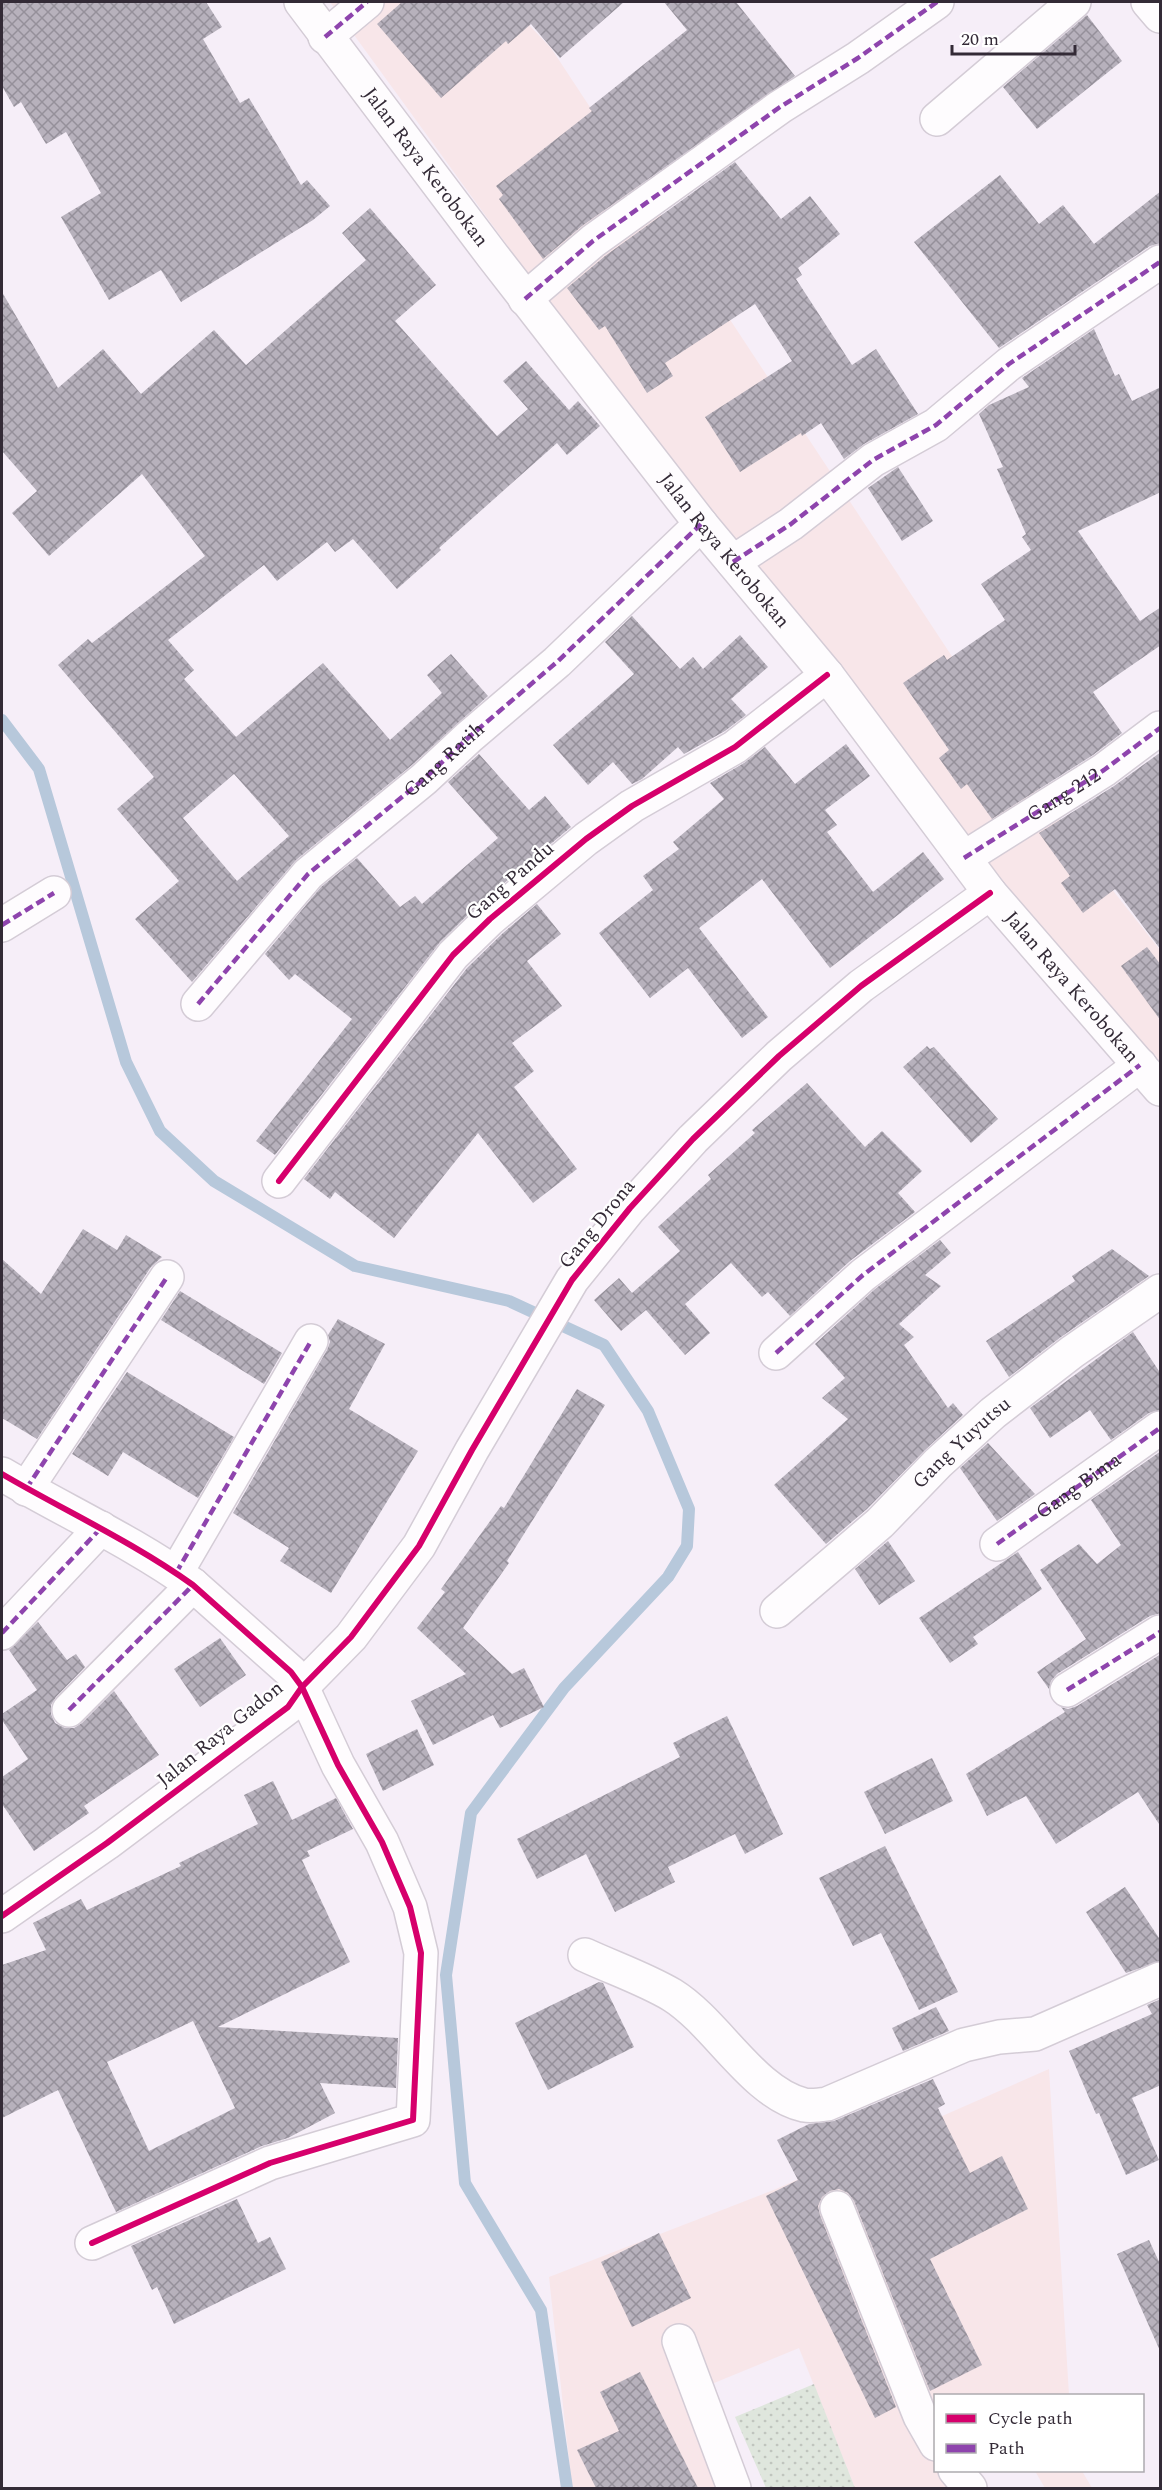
<svg xmlns="http://www.w3.org/2000/svg" width="1162" height="2490" font-family="Spectral,serif">
<defs>
<pattern id="park-dots" width="8" height="8" patternUnits="userSpaceOnUse" patternTransform="scale(1.5)"><rect width="8" height="8" fill="#dfe6dd"/><path d="M2 2h.1M6 6h.1" fill="none" stroke="#c0c5be" stroke-width="1.8" stroke-linecap="round"/></pattern>
<pattern id="building-cross-hatch" width="8" height="8" patternUnits="userSpaceOnUse" patternTransform="scale(1.5)"><rect width="8" height="8" fill="#b7b1bc"/><path d="M0 0l8 8M0 8l8-8" fill="none" stroke="#95909a"/></pattern>
</defs>
<rect width="100%" height="100%" fill="#f6eef8"/>
<!-- commercial -->
<g fill="#f8e6e9">
<polygon points="330,2 507,2 551,48 1073,840 1160,950 1160,1078 608,384"/>
<polygon points="1049,2069 1069,2395 936,2396 936,2470 977,2471 952,2488 855,2488 799,2348 685,2395 719,2488 572,2488 549,2277 776,2189"/>
<polygon points="1035,2471 1082,2471 1092,2488 1045,2488"/>
</g>
<!-- park -->
<polygon fill="url(#park-dots)" points="814,2384 855,2488 766,2488 735,2417"/>
<g fill="none" stroke-linecap="round" stroke-linejoin="round">
<!-- stream -->
<polyline stroke="#b7c8db" stroke-width="12" points="2,720 39,769 126,1062 160,1131 214,1181 355,1266 509,1301 604,1345 648,1411 689,1509 687,1546 668,1577 564,1688 471,1813 446,1975 465,2183 541,2310 567,2488"/>
</g>
<!-- building -->
<g fill="url(#building-cross-hatch)" fill-rule="evenodd">
<polygon points="2,2 206,2 222,27 203,39 240,103 249,98 301,185 307,180 330,206 313,220 181,302 161,270 109,300 61,217 101,193 66,132 46,144 21,102 14,107 2,86"/>
<polygon points="402,2 624,2 560,58 531,24 508,44 506,41 441,98 377,24"/>
<polygon points="664,2 736,2 795,76 582,226 543,259 499,199 503,195 496,186 592,111 589,108 687,30"/>
<polygon points="1087,15 1122,61 1037,129 1003,87"/>
<polygon points="735,162 781,219 810,196 840,234 798,268 802,275 796,279 852,365 876,349 918,414 864,444 844,459 821,423 802,436 801,433 740,472 705,417 792,361 755,304 665,363 673,376 647,393 605,326 599,330 567,288 605,256"/>
<polygon points="1000,175 1039,224 1063,205 1094,244 1161,191 1161,243 1150,246 999,348 914,242"/>
<path d="M370,208L436,285L395,321L497,436L528,409L503,381L526,361L569,410L578,401L600,426L567,455L557,443L439,548L441,550L397,589L353,539L335,552L327,542L277,581L264,565L168,640L194,670L184,679L236,737L323,663L390,740L442,693L427,675L451,654L488,696L412,765L296,860L192,982L135,919L179,881L117,809L154,777L58,665L88,639L92,643L205,556L142,474L49,556L12,513L37,491L2,451V292L58,388L103,349L141,394L214,330L246,365L366,260L342,233ZM234,774L289,836L237,881L183,818Z"/>
<polygon points="1094,329 1115,376 1119,374 1132,401 1161,387 1161,492 1078,531 1140,621 1161,607 1161,645 1093,692 1122,733 1093,755 992,819 967,784 961,789 939,758 949,750 903,683 944,655 947,660 1005,620 981,584 1031,550 1022,537 1026,534 997,469 1003,467 979,414 989,405 1029,387 1022,378"/>
<polygon points="898,467 933,521 902,541 868,488"/>
<polygon points="632,616 680,669 693,657 703,669 740,635 768,667 731,699 746,715 725,731 684,754 678,747 642,779 632,784 613,762 588,785 553,745 634,674 605,642"/>
<polygon points="846,744 870,776 825,810 837,825 827,832 873,892 923,852 944,879 830,968 762,879 699,928 768,1017 742,1038 688,968 650,998 599,933 653,890 643,876 679,849 673,842 724,799 710,783 744,763 765,747 795,784"/>
<polygon points="1161,752 1161,950 1115,889 1083,913 1061,883 1070,876 1039,833 1114,786"/>
<polygon points="479,754 529,810 545,796 571,827 478,905 440,942 275,1155 256,1141 352,1019 295,974 289,980 265,954 321,887 357,858 400,907 415,896 422,904 498,838 448,782"/>
<polygon points="537,904 561,934 527,961 562,1006 512,1043 534,1071 514,1087 577,1169 533,1203 478,1133 394,1238 335,1192 330,1199 304,1179 467,968 503,933"/>
<polygon points="1147,947 1161,965 1161,1021 1121,966"/>
<polygon points="927,1046 930,1049 934,1047 998,1119 971,1143 903,1067"/>
<polygon points="807,1083 865,1147 882,1131 922,1171 898,1193 915,1212 850,1261 790,1316 768,1292 762,1297 731,1263 685,1304 710,1333 685,1355 646,1310 621,1331 594,1300 619,1278 632,1293 680,1251 658,1227 711,1179 708,1175 755,1133 752,1130"/>
<polygon points="83,1229 117,1250 126,1235 162,1257 151,1267 37,1439 2,1418 2,1259 41,1294"/>
<polygon points="940,1240 951,1253 925,1275 941,1286 899,1324 914,1337 904,1345 948,1408 953,1403 963,1415 925,1450 867,1509 826,1544 774,1485 848,1419 822,1398 845,1378 815,1344 875,1289"/>
<polygon points="1112,1249 1149,1276 1061,1337 1009,1377 986,1341 1075,1281 1072,1276"/>
<polygon points="180,1291 282,1353 264,1384 161,1320"/>
<polygon points="338,1319 385,1344 349,1409 418,1451 331,1593 280,1561 289,1548 233,1513 327,1350 330,1342 328,1335"/>
<polygon points="1133,1332 1161,1374 1161,1410 1149,1413 1111,1440 1090,1410 1050,1438 1030,1408"/>
<polygon points="127,1372 234,1437 198,1498 123,1452 108,1476 72,1454"/>
<polygon points="577,1389 605,1405 507,1561 509,1563 463,1628 512,1674 524,1668 544,1707 500,1728 493,1715 433,1745 411,1701 466,1674 417,1628 445,1592 441,1589 501,1506 504,1508"/>
<polygon points="988,1443 1035,1494 997,1521 960,1468"/>
<polygon points="1161,1451 1161,1613 1150,1616 1057,1674 1051,1681 1049,1689 1037,1672 1086,1639 1040,1570 1079,1544 1097,1564 1121,1545 1091,1500"/>
<polygon points="888,1541 915,1581 879,1605 855,1569"/>
<polygon points="1018,1552 1042,1589 973,1637 978,1644 950,1663 919,1618"/>
<polygon points="38,1622 67,1660 76,1654 85,1667 56,1697 51,1705 51,1714 55,1723 65,1728 74,1728 82,1723 114,1691 159,1755 84,1806 89,1813 34,1851 2,1804 2,1777 28,1759 2,1720 2,1714 37,1690 9,1650"/>
<polygon points="220,1638 246,1675 200,1707 174,1669"/>
<polygon points="1161,1654 1161,1827 1138,1792 1056,1844 1026,1796 987,1816 966,1774 1065,1712 1061,1707 1068,1709 1077,1706"/>
<polygon points="727,1716 783,1834 745,1854 735,1834 668,1867 675,1882 615,1912 586,1854 537,1879 517,1839 680,1757 673,1743"/>
<polygon points="417,1729 434,1765 383,1791 366,1754"/>
<polygon points="932,1758 953,1801 885,1834 864,1792"/>
<path d="M273,1781L292,1820L336,1798L353,1829L307,1851L310,1856L302,1860L350,1962L218,2027L398,2038L396,2088L320,2083L335,2113L288,2138L262,2146L116,2212L58,2090L2,2118V1965L46,1950L33,1923L81,1899L87,1910L181,1866L179,1863L258,1824L244,1795ZM193,2021L235,2108L149,2151L107,2062Z"/>
<polygon points="885,1846 958,1992 919,2010 881,1933 853,1946 819,1878"/>
<polygon points="1125,1887 1161,1941 1161,1961 1126,1973 1086,1912"/>
<polygon points="599,1982 603,1983 634,2047 548,2090 515,2023"/>
<polygon points="1161,1999 1161,2085 1132,2098 1159,2160 1126,2175 1099,2113 1096,2114 1069,2051 1152,2014 1147,2005"/>
<polygon points="936,2007 949,2031 903,2051 892,2028"/>
<polygon points="933,2079 945,2104 938,2108 970,2173 1002,2156 1028,2209 930,2259 982,2365 930,2391 854,2201 848,2193 839,2189 830,2191 822,2197 818,2206 820,2215 896,2407 875,2418 766,2196 798,2180 777,2140 809,2124 834,2121"/>
<polygon points="237,2199 258,2243 270,2237 286,2269 174,2324 157,2287 152,2290 131,2246"/>
<polygon points="659,2233 691,2298 632,2327 601,2262"/>
<polygon points="1149,2240 1161,2266 1161,2353 1117,2254"/>
<polygon points="640,2372 698,2488 596,2488 577,2450 619,2431 600,2392"/>
</g>
<g fill="none" stroke-linecap="round" stroke-linejoin="round">
<!-- minor casing -->
<g stroke="#d4ccd6" stroke-width="36">
<g id="minor">
<polyline points="1148,2 1160,16"/>
<polyline points="325,37 367,2"/>
<polyline points="937,119 1074,2"/>
<polyline points="525,299 593,241 780,107 858,58 937,2"/>
<polyline points="733,562 791,524 873,460 936,425 1009,364 1160,262"/>
<polyline points="964,858 1104,770 1160,728"/>
<polyline points="2,925 54,893"/>
<path id="s1" d="M198,1004L308,874L424,779L469,737L557,662L701,524"/>
<polyline points="279,1181 453,955 490,919 586,839 632,806 735,747 827,675"/>
<polyline points="776,1353 863,1275 1140,1065"/>
<path d="M2,1474C65,1511 133,1542 193,1585L291,1672L302,1687L338,1765L382,1842L410,1907L421,1953L413,2120L270,2163L92,2243"/>
<polyline points="26,1489 167,1277"/>
<polyline points="997,1544 1160,1428"/>
<polyline points="176,1573 311,1341"/>
<path id="s2" d="M777,1611L880,1523L938,1463L993,1413L1072,1352L1160,1291"/>
<polyline points="2,1633 101,1528"/>
<polyline points="1067,1690 1160,1632"/>
<polyline points="69,1710 193,1585"/>
<polyline points="2,1916 107,1843 288,1707 302,1687 351,1637 419,1546 472,1450 572,1280 630,1208 693,1139 779,1056 861,986 990,893"/>
<path d="M585,1955C613,1968 645,1979 672,1995C717,2023 753,2093 804,2105C811,2106 820,2105 827,2104L964,2045L999,2037L1035,2034L1160,1979"/>
<polyline points="837,2208 920,2416 936,2444"/>
<polyline points="679,2341 734,2488"/>
<polyline points="955,2470 970,2488"/>
</g>
</g>
<!-- major casing -->
<g stroke="#d4ccd6" stroke-width="36">
<g id="major">
<path id="s3" d="M301,2L492,255L701,524L827,675L990,893L1160,1089"/>
</g>
</g>
<!-- minor -->
<use href="#minor" stroke="#fefcfe" stroke-width="33"/>
<!-- major -->
<use href="#major" stroke="#fefcfe" stroke-width="33"/>
<!-- quiet -->
<g stroke="#8e44ad" stroke-width="4.5" stroke-dasharray="9 4.5" stroke-linecap="butt">
<polyline points="325,37 367,2"/>
<polyline points="525,299 593,241 780,107 858,58 937,2"/>
<polyline points="733,562 791,524 873,460 936,425 1009,364 1160,262"/>
<path id="s4" d="M964,858L1104,770L1160,728"/>
<polyline points="2,925 54,893"/>
<polyline points="198,1004 308,874 424,779 469,737 557,662 701,524"/>
<polyline points="776,1353 863,1275 1140,1065"/>
<polyline points="26,1489 167,1277"/>
<path id="s5" d="M997,1544L1160,1428"/>
<polyline points="176,1573 311,1341"/>
<polyline points="2,1633 101,1528"/>
<polyline points="1067,1690 1160,1632"/>
<polyline points="69,1710 193,1585"/>
</g>
<!-- cycleway casing -->
<g stroke="#fff" stroke-width="10">
<g id="cycleway">
<polyline points="279,1181 453,955 490,919 586,839 632,806 735,747 827,675"/>
<path d="M2,1474C65,1511 133,1542 193,1585L291,1672L302,1687L338,1765L382,1842L410,1907L421,1953L413,2120L270,2163L92,2243"/>
<polyline points="2,1916 107,1843 288,1707 302,1687 351,1637 419,1546 472,1450 572,1280 630,1208 693,1139 779,1056 861,986 990,893"/>
</g>
</g>
<!-- cycleway -->
<use href="#cycleway" stroke="#d6006c" stroke-width="6"/>
</g>
<g text-anchor="middle" dominant-baseline="central" stroke-width="4.5" stroke-linejoin="round" paint-order="stroke">
<!-- street labels -->
<g font-size="20" fill="#332a36" stroke="#fff">
<text stroke="none"><textPath href="#s3" startOffset="207">Jalan Raya Kerobokan</textPath></text>
<text stroke="none"><textPath href="#s3" startOffset="693">Jalan Raya Kerobokan</textPath></text>
<text stroke="none"><textPath href="#s1" startOffset="348">Gang Ratih</textPath></text>
<text stroke="none"><textPath href="#s4" startOffset="118">Gang 212</textPath></text>
<text transform="translate(510 881) rotate(-41)">Gang Pandu</text>
<text stroke="none"><textPath href="#s3" startOffset="1251">Jalan Raya Kerobokan</textPath></text>
<text transform="translate(597 1224) rotate(-51)">Gang Drona</text>
<text stroke="none"><textPath href="#s2" startOffset="250">Gang Yuyutsu</textPath></text>
<text stroke="none"><textPath href="#s5" startOffset="100">Gang Bima</textPath></text>
<text transform="translate(220 1734) rotate(-39)">Jalan Raya Gadon</text>
</g>
</g>
<!-- border -->
<rect width="1162" height="2490" fill="none" stroke="#332a36" stroke-width="6"/>
<!-- legend -->
<rect x="934" y="2394" width="210" height="78" fill="#ffffff" stroke="#adaaaf" stroke-width="1.5"/>
<rect x="946" y="2414" width="30" height="9" fill="#d6006c" stroke="#adaaaf" stroke-width="1.5"/>
<text x="988" y="2424" font-size="18" fill="#332a36">Cycle path</text>
<rect x="946" y="2444" width="30" height="9" fill="#8e44ad" stroke="#adaaaf" stroke-width="1.5"/>
<text x="988" y="2454" font-size="18" fill="#332a36">Path</text>
<!-- scale -->
<path d="M952 45v9h123v-9" fill="none" stroke="#332a36" stroke-width="3"/>
<text x="961" y="45" font-size="18" fill="#332a36" stroke="#ffffff" stroke-width="4.5" paint-order="stroke">20 m</text>
</svg>
